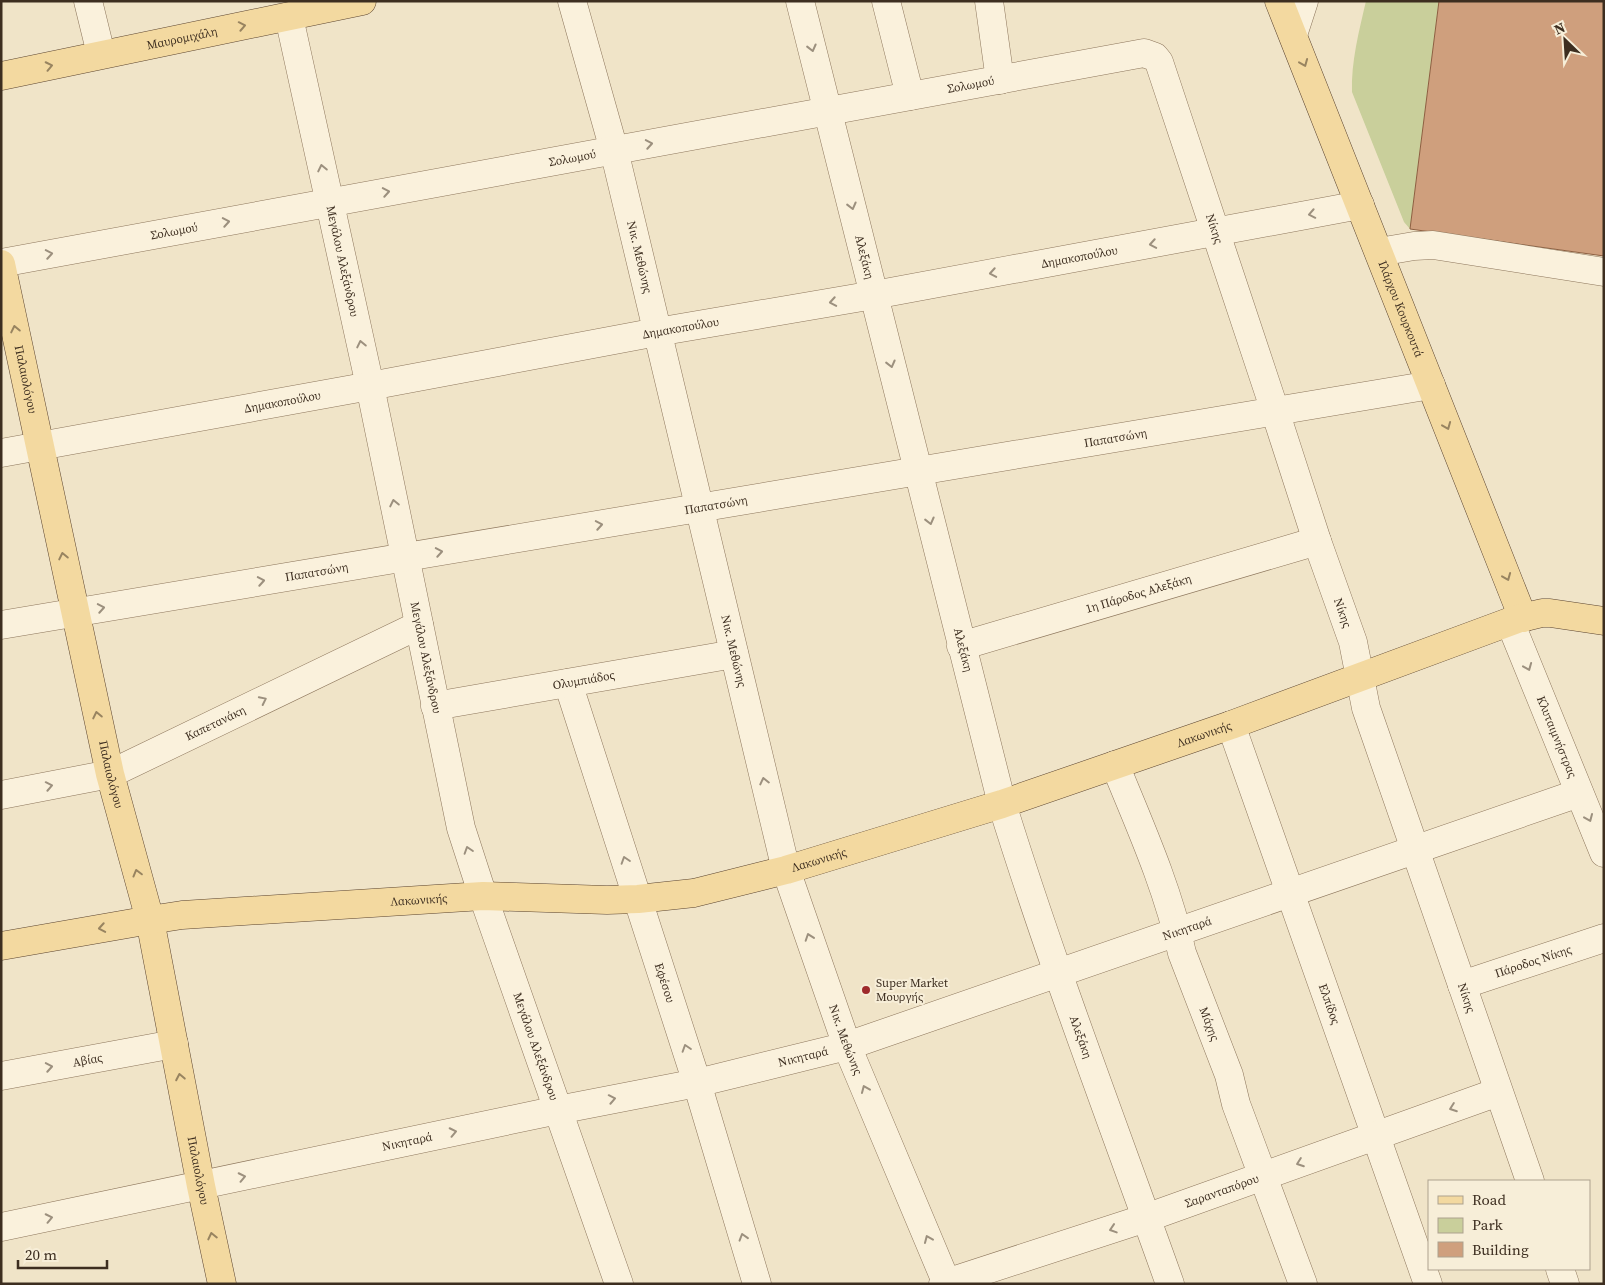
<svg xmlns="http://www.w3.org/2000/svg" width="1605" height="1285" font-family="'Source Serif 4',serif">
<rect width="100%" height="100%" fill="#f0e4c8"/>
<!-- green -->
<path fill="#c9cf9b" d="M1366,1H1439L1410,229L1404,222L1352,92C1351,62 1359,31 1366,1Z"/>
<!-- building -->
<polygon fill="#cf9f7d" stroke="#8d5f41" points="1439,1 1604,1 1604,256 1410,229"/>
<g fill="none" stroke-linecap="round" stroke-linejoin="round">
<!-- minor casing -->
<g stroke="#8d765c" stroke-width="29">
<g id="minor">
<polyline points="88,1 101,54"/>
<path id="s1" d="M572,1L614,150L786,870L847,1046L947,1284"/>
<path id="s2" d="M800,1L1002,804C1052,965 1113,1124 1170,1284"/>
<polyline points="886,1 910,96"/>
<polyline points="989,1 1000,80"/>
<path id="s3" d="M289,17L370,386L461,828L483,896L619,1284"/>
<polyline points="1293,35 1304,1"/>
<polyline points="1379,252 1414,246 1433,245 1604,272"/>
<path id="s4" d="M1,263L1144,53L1155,57L1159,62L1275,411L1317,541L1353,642L1366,708L1530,1181"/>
<path id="s5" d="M1,453L370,386L657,332L874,295L1360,205"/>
<path id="s6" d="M1510,622L1604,853"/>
<path id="s7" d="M1,625L1431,385"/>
<path id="s8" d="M961,646L1317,541"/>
<path id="s9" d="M568,683L697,1083L757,1284"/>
<path id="s10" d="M435,706L734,654"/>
<path id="s11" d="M1231,725L1428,1284"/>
<path id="s12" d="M1115,765C1140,826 1168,888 1182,953L1229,1075L1236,1104L1303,1284"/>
<path id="s13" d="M1,795L110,774L419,625"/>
<path id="s14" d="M1462,985L1604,938"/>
<path id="s15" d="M1,1076L174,1044"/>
<path id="s16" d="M1,1227L558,1110L697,1083L847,1046L1579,793"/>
<polyline points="1560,1269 1565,1284"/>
<path id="s17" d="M943,1284L1146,1218L1498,1092"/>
</g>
</g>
<!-- major casing -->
<g stroke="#5b4430" stroke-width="29">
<g id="major">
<path id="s18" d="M1279,1L1523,618"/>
<path id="s19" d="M1,76L362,1"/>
<path id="s20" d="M1,264L110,774L150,920L201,1186L222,1284"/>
<path id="s21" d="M1,946L150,920L182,915L483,896L607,900L638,899L694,893L786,870L1002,804L1231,725L1517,619L1542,613H1550L1604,621"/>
</g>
</g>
<!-- minor -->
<use href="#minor" stroke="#faf1dc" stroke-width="28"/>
<!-- major -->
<use href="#major" stroke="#f3d9a0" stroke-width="28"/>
</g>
<!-- one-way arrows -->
<defs><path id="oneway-chevron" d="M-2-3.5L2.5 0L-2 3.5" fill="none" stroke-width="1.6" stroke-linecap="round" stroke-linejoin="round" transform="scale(1.25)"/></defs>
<g stroke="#988460">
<use href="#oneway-chevron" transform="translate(242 26) rotate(-11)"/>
<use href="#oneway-chevron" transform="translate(1304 63) rotate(68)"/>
<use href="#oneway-chevron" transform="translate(49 66) rotate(-12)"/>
<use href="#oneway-chevron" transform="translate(15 329) rotate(-102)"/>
<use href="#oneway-chevron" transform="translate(1447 426) rotate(68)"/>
<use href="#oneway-chevron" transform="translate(63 556) rotate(-102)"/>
<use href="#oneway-chevron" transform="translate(1507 577) rotate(68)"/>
<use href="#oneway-chevron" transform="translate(97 715) rotate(-102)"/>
<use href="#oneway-chevron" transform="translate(137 873) rotate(-105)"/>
<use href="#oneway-chevron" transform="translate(102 928) rotate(170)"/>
<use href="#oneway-chevron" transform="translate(180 1077) rotate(-101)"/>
<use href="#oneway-chevron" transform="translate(212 1236) rotate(-103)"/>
</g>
<g stroke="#9c907e">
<use href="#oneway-chevron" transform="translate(812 48) rotate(76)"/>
<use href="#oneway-chevron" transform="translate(649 144) rotate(-10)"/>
<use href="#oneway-chevron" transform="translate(322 168) rotate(-102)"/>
<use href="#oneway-chevron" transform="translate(386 192) rotate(-10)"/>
<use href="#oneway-chevron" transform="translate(852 206) rotate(76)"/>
<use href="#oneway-chevron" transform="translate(1312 214) rotate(169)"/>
<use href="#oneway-chevron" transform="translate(226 222) rotate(-10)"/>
<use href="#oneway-chevron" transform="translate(1153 244) rotate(170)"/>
<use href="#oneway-chevron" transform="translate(49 254) rotate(-10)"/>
<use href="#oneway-chevron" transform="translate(993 273) rotate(170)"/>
<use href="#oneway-chevron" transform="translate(833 302) rotate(170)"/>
<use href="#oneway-chevron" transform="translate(361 344) rotate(-102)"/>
<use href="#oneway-chevron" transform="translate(891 364) rotate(76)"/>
<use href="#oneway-chevron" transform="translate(394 503) rotate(-102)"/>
<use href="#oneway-chevron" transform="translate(930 521) rotate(76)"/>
<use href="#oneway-chevron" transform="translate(599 525) rotate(-10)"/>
<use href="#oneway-chevron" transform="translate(439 552) rotate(-10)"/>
<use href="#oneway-chevron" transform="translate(261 581) rotate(-10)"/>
<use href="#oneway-chevron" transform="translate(101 608) rotate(-10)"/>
<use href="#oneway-chevron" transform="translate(1528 667) rotate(68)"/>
<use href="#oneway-chevron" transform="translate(263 700) rotate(-26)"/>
<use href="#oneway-chevron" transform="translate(764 781) rotate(-103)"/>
<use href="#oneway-chevron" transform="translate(49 786) rotate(-11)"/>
<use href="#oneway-chevron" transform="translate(1589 818) rotate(67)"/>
<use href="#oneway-chevron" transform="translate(468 850) rotate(-108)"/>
<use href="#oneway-chevron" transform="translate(625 860) rotate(-108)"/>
<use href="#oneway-chevron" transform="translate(809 937) rotate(-109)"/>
<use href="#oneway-chevron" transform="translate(686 1048) rotate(-108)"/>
<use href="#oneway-chevron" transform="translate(49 1067) rotate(-10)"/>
<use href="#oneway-chevron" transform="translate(865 1089) rotate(-113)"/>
<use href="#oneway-chevron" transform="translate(612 1099) rotate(-11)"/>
<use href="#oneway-chevron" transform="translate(1453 1108) rotate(160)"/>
<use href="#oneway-chevron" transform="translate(453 1132) rotate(-12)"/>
<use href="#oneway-chevron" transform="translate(1300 1163) rotate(160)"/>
<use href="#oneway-chevron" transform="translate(242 1177) rotate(-12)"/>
<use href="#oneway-chevron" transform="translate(49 1218) rotate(-12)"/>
<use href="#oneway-chevron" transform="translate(1113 1229) rotate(162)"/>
<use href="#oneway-chevron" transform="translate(743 1237) rotate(-107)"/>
<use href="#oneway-chevron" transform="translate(928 1239) rotate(-113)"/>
</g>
<!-- markers -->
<circle fill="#9e2a2b" stroke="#f7eed8" stroke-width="2" cx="866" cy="990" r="5"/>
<g text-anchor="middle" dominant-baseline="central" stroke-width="4" stroke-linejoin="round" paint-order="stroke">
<!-- street labels -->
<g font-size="12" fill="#3d2e20" stroke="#f7eed8">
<text stroke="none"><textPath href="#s19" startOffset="185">Μαυρομιχάλη</textPath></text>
<text stroke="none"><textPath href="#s4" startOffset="986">Σολωμού</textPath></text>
<text stroke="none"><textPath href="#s4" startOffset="581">Σολωμού</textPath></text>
<text stroke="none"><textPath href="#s4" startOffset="1356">Νίκης</textPath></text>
<text stroke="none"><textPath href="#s4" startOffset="176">Σολωμού</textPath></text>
<text stroke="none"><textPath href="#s2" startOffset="264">Αλεξάκη</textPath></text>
<text stroke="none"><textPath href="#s1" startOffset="265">Νικ. Μεθώνης</textPath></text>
<text stroke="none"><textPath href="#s5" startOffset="1096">Δημακοπούλου</textPath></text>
<text stroke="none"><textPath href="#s3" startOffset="250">Μεγάλου Αλεξάνδρου</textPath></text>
<text stroke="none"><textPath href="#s18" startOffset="331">Ιλάρχου Κουρκουτά</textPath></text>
<text stroke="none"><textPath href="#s5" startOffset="691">Δημακοπούλου</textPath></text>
<text stroke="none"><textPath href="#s20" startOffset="118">Παλαιολόγου</textPath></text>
<text stroke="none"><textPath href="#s5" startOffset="286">Δημακοπούλου</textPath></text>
<text stroke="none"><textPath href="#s7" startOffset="1130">Παπατσώνη</textPath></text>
<text stroke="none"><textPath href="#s7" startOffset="725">Παπατσώνη</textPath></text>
<text stroke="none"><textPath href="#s7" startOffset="320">Παπατσώνη</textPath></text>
<text stroke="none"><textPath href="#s8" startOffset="185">1η Πάροδος Αλεξάκη</textPath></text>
<text stroke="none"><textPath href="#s4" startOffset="1761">Νίκης</textPath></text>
<text stroke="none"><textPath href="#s2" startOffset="669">Αλεξάκη</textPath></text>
<text stroke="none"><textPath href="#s1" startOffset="670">Νικ. Μεθώνης</textPath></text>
<text stroke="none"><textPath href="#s3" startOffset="655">Μεγάλου Αλεξάνδρου</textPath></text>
<text stroke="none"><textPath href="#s10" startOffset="151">Ολυμπιάδος</textPath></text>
<text stroke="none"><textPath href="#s13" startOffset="228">Καπετανάκη</textPath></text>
<text stroke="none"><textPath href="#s21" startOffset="1231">Λακωνικής</textPath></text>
<text stroke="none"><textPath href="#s6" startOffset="124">Κλυταιμνήστρας</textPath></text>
<text stroke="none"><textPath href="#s20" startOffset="522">Παλαιολόγου</textPath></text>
<text stroke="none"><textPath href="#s21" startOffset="826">Λακωνικής</textPath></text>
<text stroke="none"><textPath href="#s21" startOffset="421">Λακωνικής</textPath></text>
<text stroke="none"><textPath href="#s16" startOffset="1225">Νικηταρά</textPath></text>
<text stroke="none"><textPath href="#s14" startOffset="75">Πάροδος Νίκης</textPath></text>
<text stroke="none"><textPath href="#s9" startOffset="315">Εφέσου</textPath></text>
<text stroke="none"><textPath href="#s4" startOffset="2166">Νίκης</textPath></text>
<text stroke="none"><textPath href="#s11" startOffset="296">Ελπίδος</textPath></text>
<text stroke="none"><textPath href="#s12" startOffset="276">Μάχης</textPath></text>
<text stroke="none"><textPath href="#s2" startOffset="1074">Αλεξάκη</textPath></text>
<text stroke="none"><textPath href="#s1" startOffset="1075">Νικ. Μεθώνης</textPath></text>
<text stroke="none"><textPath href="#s3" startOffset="1060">Μεγάλου Αλεξάνδρου</textPath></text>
<text stroke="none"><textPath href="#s16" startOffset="820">Νικηταρά</textPath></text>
<text stroke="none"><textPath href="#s15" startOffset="88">Αβίας</textPath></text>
<text stroke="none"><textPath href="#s16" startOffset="415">Νικηταρά</textPath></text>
<text stroke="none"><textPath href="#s20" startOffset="928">Παλαιολόγου</textPath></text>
<text stroke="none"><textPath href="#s17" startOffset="294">Σαρανταπόρου</textPath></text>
</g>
<!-- poi labels -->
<g font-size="12" fill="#3d2e20" stroke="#f7eed8" text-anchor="start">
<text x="876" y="983">Super Market<tspan x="876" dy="14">Μουργής</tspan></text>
</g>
</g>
<!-- border -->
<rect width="1605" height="1285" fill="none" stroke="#3d2e20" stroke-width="5"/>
<!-- legend -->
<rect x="1428" y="1180" width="162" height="90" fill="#f7eed8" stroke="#ada18e"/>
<rect x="1438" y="1196" width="25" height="8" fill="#f3d9a0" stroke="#ada18e"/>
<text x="1472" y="1205" font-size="15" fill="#3d2e20">Road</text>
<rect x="1438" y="1218" width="25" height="15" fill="#c9cf9b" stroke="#ada18e"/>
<text x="1472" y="1230" font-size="15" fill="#3d2e20">Park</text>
<rect x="1438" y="1242" width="25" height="15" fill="#cf9f7d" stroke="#ada18e"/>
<text x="1472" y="1255" font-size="15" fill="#3d2e20">Building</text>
<!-- north arrow -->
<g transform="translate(1565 40) rotate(335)" stroke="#f7eed8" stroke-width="4" paint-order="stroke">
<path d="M0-4L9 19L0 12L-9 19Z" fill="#3d2e20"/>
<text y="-8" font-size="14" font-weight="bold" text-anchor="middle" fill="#3d2e20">N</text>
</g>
<!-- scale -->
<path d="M18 1260v8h89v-8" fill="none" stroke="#3d2e20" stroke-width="2.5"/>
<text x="25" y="1260" font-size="15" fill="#3d2e20" stroke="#f7eed8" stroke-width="4" paint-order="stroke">20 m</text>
</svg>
